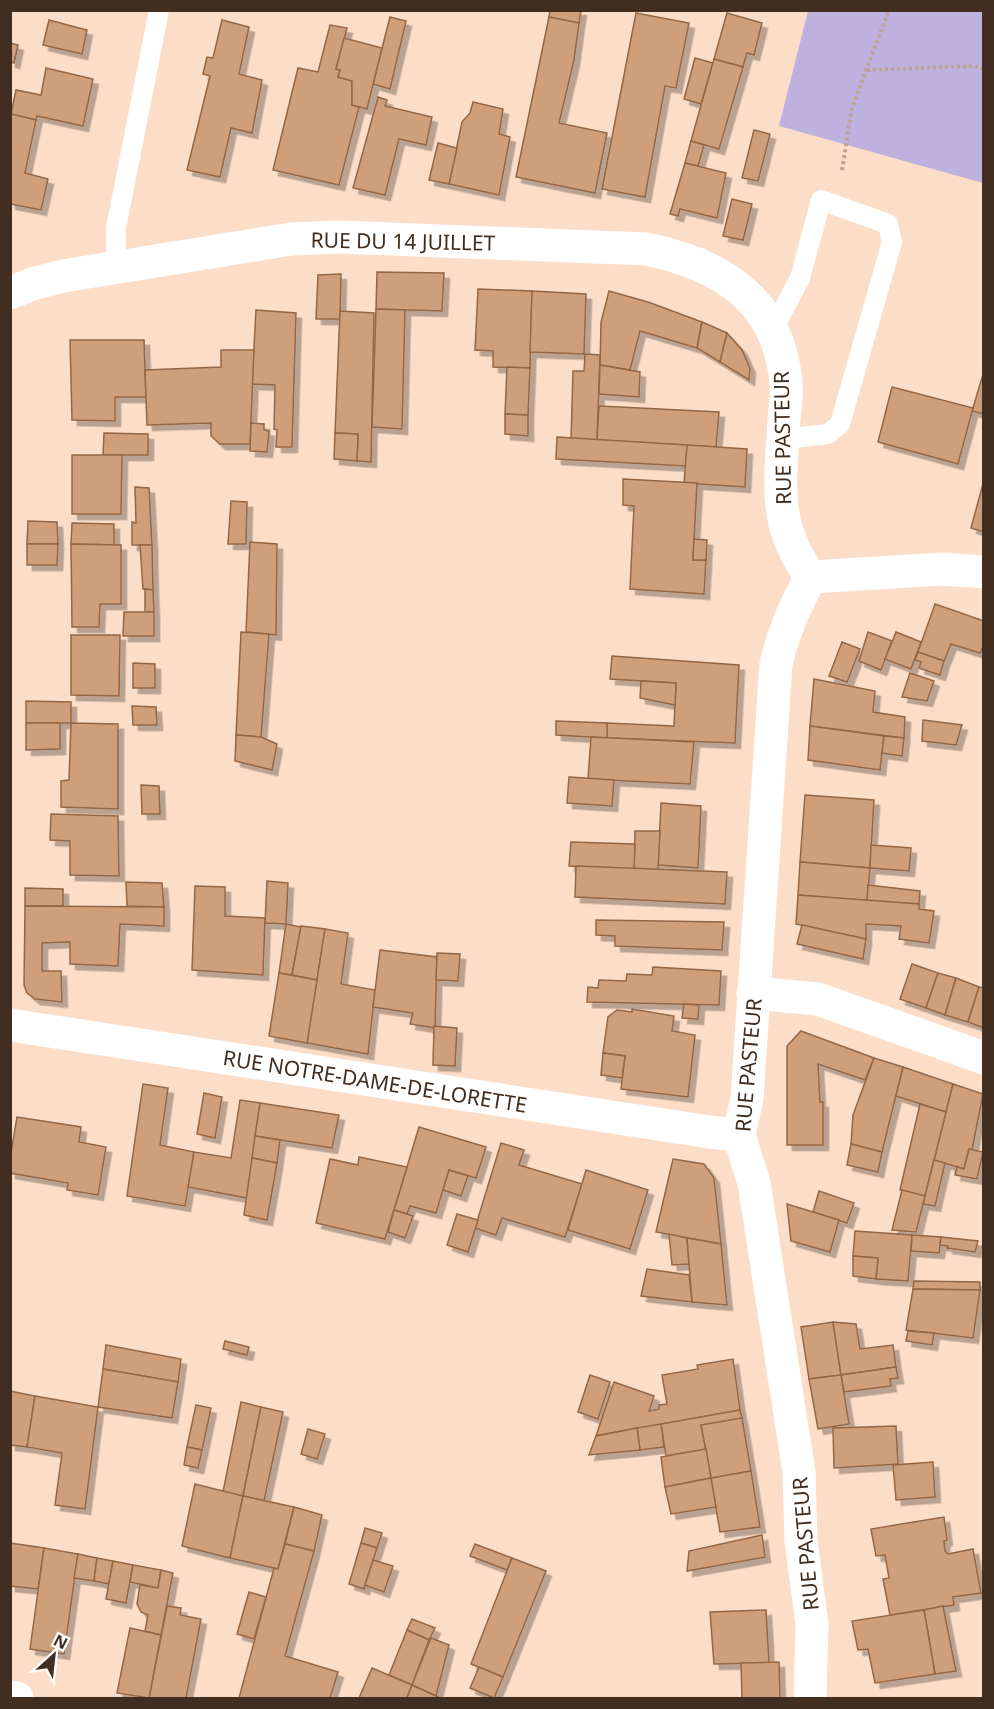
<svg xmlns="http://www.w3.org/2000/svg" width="994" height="1709" font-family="'Noto Sans',sans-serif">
<defs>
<filter id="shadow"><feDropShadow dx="5.5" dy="5.5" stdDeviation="0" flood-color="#0004"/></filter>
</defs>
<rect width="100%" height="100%" fill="#fcddc7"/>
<!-- green -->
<polygon fill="#beb1e0" points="808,11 983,11 983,183 779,126"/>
<!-- building -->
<g fill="#cf9f7c" stroke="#946746" stroke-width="1.5" filter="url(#shadow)">
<polygon points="550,10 581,10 579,23 549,17"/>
<polygon points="636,13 689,23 676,88 665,86 645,197 602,189"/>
<polygon points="727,13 762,23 754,55 747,53 743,67 714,59"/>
<polygon points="390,17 406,21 390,89 373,84"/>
<polygon points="549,17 579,23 574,60 559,123 607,133 595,193 516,177"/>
<polygon points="49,20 87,30 82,54 43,45"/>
<polygon points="222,20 249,27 239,74 262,80 252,133 231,128 220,177 187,170 210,76 203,74 207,57 213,58"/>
<polygon points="330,25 347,28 336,69 340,70 338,77 352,81 352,105 359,107 339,185 273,170 298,68 318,72"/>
<polygon points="344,38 382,48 367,109 352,105 352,81 338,77 340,70 336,69"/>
<polygon points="10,43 18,45 14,63 10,62"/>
<polygon points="695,58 713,63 701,104 684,99"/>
<polygon points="714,59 743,67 719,149 691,141"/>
<polygon points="46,68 93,79 83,126 37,116 36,120 11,114 16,90 41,95"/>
<polygon points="378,97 387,100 385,106 432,117 426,145 399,139 385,195 353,188"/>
<polygon points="473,102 503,109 499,134 510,137 499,195 449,184 462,122 470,113"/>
<polygon points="11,114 36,120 25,173 48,179 41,210 10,204"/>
<polygon points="754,130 770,134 758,181 742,178"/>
<polygon points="691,141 704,145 698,166 685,163"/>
<polygon points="438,143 457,148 449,184 429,180"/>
<polygon points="685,163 726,173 717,218 680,209 678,216 670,214"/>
<polygon points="732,199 752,204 743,240 723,236"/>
<polygon points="377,272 444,273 442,311 376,309"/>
<polygon points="341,274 340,319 316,319 318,275"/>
<polygon points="478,289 532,291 530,368 493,367 493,351 475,350"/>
<polygon points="532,291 586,294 584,354 530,352"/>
<polygon points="609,291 648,302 702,322 697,348 640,331 630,370 600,365 601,322"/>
<polygon points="376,309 405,310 402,429 372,427"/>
<polygon points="256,310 296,313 292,447 276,447 277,430 274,429 275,385 252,384"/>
<polygon points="340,311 374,313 371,462 357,461 358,434 335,433"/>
<polygon points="702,322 727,333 720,362 697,348"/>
<polygon points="727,333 742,350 750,368 749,380 720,362"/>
<polygon points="70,340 144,340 146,397 115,397 115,421 72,420"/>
<polygon points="221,350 254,350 250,444 220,444 211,436 211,423 147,425 145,370 221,367"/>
<polygon points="585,354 600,355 597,440 571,439 573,371 584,371"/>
<polygon points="600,365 640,372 639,397 599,394"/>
<polygon points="507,367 530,368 528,415 505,414"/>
<polygon points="984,371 984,414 972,411"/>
<polygon points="892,387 973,408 958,464 878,442"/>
<polygon points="599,406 719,412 716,447 597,440"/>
<polygon points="505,414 528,415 528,436 505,434"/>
<polygon points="251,423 264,424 264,430 269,431 267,452 250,451"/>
<polygon points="104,433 148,434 148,455 103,455"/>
<polygon points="335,433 358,434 357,461 334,459"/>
<polygon points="557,437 687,445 686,466 556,459"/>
<polygon points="687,445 747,449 745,487 684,483"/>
<polygon points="72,455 122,455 121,514 72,514"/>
<polygon points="623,479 697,483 693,560 706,560 704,594 630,589 634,506 623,505"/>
<polygon points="984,480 984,532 971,528"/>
<polygon points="135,487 149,488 152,545 132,545 132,522 136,523"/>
<polygon points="231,501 247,502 246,544 228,544"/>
<polygon points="28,521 57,522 58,544 27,544"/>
<polygon points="72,523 114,524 114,545 71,544"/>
<polygon points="694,539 707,540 706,560 693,560"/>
<polygon points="250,542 277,544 276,635 246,632"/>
<polygon points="27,544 58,544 57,565 27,565"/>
<polygon points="71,544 121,545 121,604 100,604 99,627 72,627"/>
<polygon points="140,545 152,545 153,590 143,589"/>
<polygon points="145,589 153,590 154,612 145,612"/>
<polygon points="935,604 984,621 984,645 980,653 951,644 944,661 918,652"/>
<polygon points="124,612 154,612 154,636 123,636"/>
<polygon points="241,632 269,634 261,737 236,735"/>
<polygon points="868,632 892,641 881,670 859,661"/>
<polygon points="896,632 921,642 911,669 885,659"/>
<polygon points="71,635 120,635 119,696 71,695"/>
<polygon points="842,642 860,649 847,682 829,676"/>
<polygon points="918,652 944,661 940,675 919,668 921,662 915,660"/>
<polygon points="612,656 739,665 735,743 607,738 607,723 674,726 676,683 610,679"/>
<polygon points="133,663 155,664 155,688 133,688"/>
<polygon points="910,673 934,681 927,701 902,697"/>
<polygon points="814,679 875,691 873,712 905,717 904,738 810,726"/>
<polygon points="641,681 676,683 675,705 640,698"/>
<polygon points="26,701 71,702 71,723 26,723"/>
<polygon points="132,706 156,707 157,725 133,725"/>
<polygon points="923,720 962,725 956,745 922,741"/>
<polygon points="556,721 607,723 607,738 556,735"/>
<polygon points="26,723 60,723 60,749 26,750"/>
<polygon points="71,723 118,724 118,809 61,807 61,781 69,780"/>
<polygon points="810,726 884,736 880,770 808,760"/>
<polygon points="236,735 261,737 277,744 272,770 235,761"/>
<polygon points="884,736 904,738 902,756 882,753"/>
<polygon points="591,737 694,742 690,784 588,779"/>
<polygon points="569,777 614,780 612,806 567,803"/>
<polygon points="141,785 159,786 160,814 142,814"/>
<polygon points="805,795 874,800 870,868 800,862"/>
<polygon points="661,803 701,806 698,868 658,865"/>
<polygon points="51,814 118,816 119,876 70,875 70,841 50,840"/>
<polygon points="635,831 660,831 658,870 634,869"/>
<polygon points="571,842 635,844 634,869 569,866"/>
<polygon points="871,845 911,848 909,871 870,868"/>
<polygon points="800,862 870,868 867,901 798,895"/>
<polygon points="576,866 727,872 725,904 575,897"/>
<polygon points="267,881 288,883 286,924 265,923"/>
<polygon points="126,882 162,883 164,907 127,906"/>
<polygon points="868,885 920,891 919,904 867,901"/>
<polygon points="195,886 225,887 225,916 265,918 263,975 192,970"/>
<polygon points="25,888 63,889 63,906 25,906"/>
<polygon points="798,895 919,904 919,909 934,911 929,943 899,939 901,926 866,924 866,939 796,924"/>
<polygon points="25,906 164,907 164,926 120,924 118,966 70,964 70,942 42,943 42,971 61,971 62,1002 35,999 27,993 24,985"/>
<polygon points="596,920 724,922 722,950 615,946 615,936 596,935"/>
<polygon points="286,924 301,927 292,975 279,973"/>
<polygon points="802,925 866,939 863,959 797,944"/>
<polygon points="301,926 325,929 317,980 292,975"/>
<polygon points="325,929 348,933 341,984 375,990 368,1054 307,1043"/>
<polygon points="380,950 437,957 435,1028 410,1024 413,1013 373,1007"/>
<polygon points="437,953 460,954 458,981 436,980"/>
<polygon points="912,964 938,973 926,1008 900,999"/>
<polygon points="653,967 721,971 719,1005 587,1002 588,987 598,988 599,980 626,981 627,974 652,975"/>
<polygon points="279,973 317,980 307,1043 269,1036"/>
<polygon points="938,973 956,978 945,1015 926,1008"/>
<polygon points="956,978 979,987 968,1022 945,1015"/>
<polygon points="979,987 984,988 984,1028 968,1022"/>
<polygon points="684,1004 699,1005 698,1019 682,1018"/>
<polygon points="632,1009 674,1016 672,1031 695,1035 688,1097 621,1089 625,1056 603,1053 608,1017 617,1010 632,1012"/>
<polygon points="434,1026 457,1028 455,1066 433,1065"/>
<polygon points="801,1031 874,1058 865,1080 818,1064 820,1102 823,1102 823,1145 787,1145 787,1046"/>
<polygon points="603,1053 625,1056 622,1078 601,1075"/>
<polygon points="874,1058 903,1067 882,1152 851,1144 853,1115"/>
<polygon points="903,1067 953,1084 946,1112 896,1096"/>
<polygon points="143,1084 168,1088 160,1145 194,1152 185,1206 127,1196"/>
<polygon points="953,1084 983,1094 972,1150 969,1149 964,1169 934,1160"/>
<polygon points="204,1093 222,1097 215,1138 197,1134"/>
<polygon points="240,1100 260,1103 247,1198 188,1187 194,1152 231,1158"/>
<polygon points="260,1103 339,1115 332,1148 255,1136"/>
<polygon points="920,1104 946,1112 925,1196 900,1190"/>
<polygon points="17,1117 81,1127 79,1142 106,1147 98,1195 67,1190 68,1183 10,1173 10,1159"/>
<polygon points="419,1127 486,1147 476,1178 449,1170 436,1213 410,1206 407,1214 394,1210"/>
<polygon points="255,1136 280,1140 277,1163 252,1158"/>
<polygon points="501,1143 524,1150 519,1165 582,1184 565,1237 502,1218 496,1235 475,1228"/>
<polygon points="851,1144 882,1152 878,1172 847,1165"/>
<polygon points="969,1149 983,1152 977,1179 955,1175 957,1167 964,1169"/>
<polygon points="359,1157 407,1167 385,1239 316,1223 330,1159 358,1165"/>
<polygon points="252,1158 277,1163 267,1220 244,1215"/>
<polygon points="673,1159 704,1164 714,1178 721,1244 656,1232"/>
<polygon points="934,1160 945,1163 935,1206 923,1204"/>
<polygon points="449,1170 468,1176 461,1196 443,1190"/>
<polygon points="586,1170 648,1190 630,1249 568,1230"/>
<polygon points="902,1190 925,1196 916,1232 892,1230"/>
<polygon points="819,1191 854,1203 847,1223 813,1212"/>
<polygon points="787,1204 839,1220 830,1252 791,1241"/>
<polygon points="394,1210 413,1216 405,1238 388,1232"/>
<polygon points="457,1214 478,1220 468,1252 447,1245"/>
<polygon points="855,1231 912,1235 908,1281 876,1279 878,1258 853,1256"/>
<polygon points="669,1234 687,1238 689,1264 672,1265"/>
<polygon points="912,1235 941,1237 939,1253 911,1251"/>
<polygon points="941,1237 978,1241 975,1252 947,1248 948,1246 940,1245"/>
<polygon points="687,1238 721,1244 727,1305 692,1302"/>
<polygon points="853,1256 878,1258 876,1279 853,1276"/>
<polygon points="647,1269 689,1275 692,1302 641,1296"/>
<polygon points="914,1281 980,1282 980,1290 913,1289"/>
<polygon points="913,1289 980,1290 973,1338 906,1330"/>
<polygon points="833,1322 841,1375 809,1379 801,1327"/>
<polygon points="833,1322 856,1324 860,1349 893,1345 896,1367 841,1375"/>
<polygon points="908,1331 934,1333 932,1345 906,1341"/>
<polygon points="225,1341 249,1347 247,1355 223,1349"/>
<polygon points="106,1345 181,1359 178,1382 103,1369"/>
<polygon points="733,1359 740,1410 596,1436 614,1382 654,1396 649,1411 659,1409 659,1405 667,1404 662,1375 698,1369 697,1365"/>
<polygon points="896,1367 898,1378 890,1379 891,1386 844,1392 841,1375"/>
<polygon points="103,1369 178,1382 172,1418 98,1407"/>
<polygon points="590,1375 610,1382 598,1419 578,1412"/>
<polygon points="841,1375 849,1424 818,1429 809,1379"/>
<polygon points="10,1391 35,1396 27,1447 10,1445"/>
<polygon points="35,1396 98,1407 85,1509 55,1505 62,1453 27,1447"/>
<polygon points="241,1402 261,1407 243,1496 223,1492"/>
<polygon points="196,1405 211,1408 202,1450 187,1447"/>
<polygon points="261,1407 283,1412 264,1501 243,1496"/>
<polygon points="740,1410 742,1418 701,1425 706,1449 666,1456 661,1424"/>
<polygon points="742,1418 751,1471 711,1478 701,1425"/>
<polygon points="661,1424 664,1447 640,1450 637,1428"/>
<polygon points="896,1426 898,1464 834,1468 833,1428"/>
<polygon points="637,1428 640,1450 589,1455 596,1436"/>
<polygon points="308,1429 325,1434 317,1459 301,1454"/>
<polygon points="187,1447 202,1450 198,1468 184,1465"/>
<polygon points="706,1449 711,1478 665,1487 661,1457"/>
<polygon points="933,1462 935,1497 896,1500 893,1465"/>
<polygon points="751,1471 760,1527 720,1532 711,1478"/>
<polygon points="711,1478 716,1507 671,1514 665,1487"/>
<polygon points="195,1484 243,1496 230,1558 182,1546"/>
<polygon points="243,1496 294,1507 278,1569 230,1558"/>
<polygon points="294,1507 322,1515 314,1551 285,1544"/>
<polygon points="944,1517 947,1540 944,1541 945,1551 948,1554 973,1549 981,1593 953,1597 954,1605 890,1615 883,1579 889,1578 885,1555 876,1556 871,1529"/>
<polygon points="365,1528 382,1533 377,1548 361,1543"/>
<polygon points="762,1535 765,1557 687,1571 689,1551"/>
<polygon points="10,1543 44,1548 38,1589 10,1586"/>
<polygon points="361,1543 377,1548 364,1589 349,1584"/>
<polygon points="285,1544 314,1551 285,1656 338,1672 330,1698 239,1698 274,1568 278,1569"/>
<polygon points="475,1544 512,1558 507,1570 470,1556"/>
<polygon points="44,1548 78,1554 64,1654 30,1649"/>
<polygon points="78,1554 97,1558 94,1581 74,1578"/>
<polygon points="97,1558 113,1561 109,1584 94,1581"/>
<polygon points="512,1558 546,1571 503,1677 471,1664"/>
<polygon points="373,1560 393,1566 384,1592 365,1585"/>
<polygon points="113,1561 133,1565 126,1603 106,1599"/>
<polygon points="133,1565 161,1570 158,1588 130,1582"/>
<polygon points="161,1570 173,1573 161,1635 145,1631 148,1615 141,1612 137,1604 140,1585 158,1588"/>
<polygon points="249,1592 266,1597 254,1639 237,1634"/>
<polygon points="167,1606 181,1608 180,1615 201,1619 186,1698 149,1698"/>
<polygon points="943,1606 956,1671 935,1674 924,1610"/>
<polygon points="766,1610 769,1663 714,1664 710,1612"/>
<polygon points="924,1610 935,1674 875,1683 868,1649 858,1650 852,1621"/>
<polygon points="412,1619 435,1628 429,1640 407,1630"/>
<polygon points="130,1628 161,1635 149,1698 117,1693"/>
<polygon points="407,1630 429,1640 412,1685 389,1675"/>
<polygon points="431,1638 449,1645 436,1696 412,1685"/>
<polygon points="779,1662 780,1698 742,1698 741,1663"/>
<polygon points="479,1667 503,1677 494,1698 470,1688"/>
<polygon points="372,1668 412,1685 407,1698 359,1698"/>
<polygon points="412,1685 438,1697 437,1698 407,1698"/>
</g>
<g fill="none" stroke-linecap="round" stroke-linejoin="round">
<!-- path -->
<g stroke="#bea390" stroke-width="4" stroke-dasharray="3 3" stroke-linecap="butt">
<polyline points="867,70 973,66 984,69"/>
<polyline points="842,170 852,108 889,10"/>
</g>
<!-- lane -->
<g stroke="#fff" stroke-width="20">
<polyline points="116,268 116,228 159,10"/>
<polyline points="773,329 800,278 821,200 888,224 892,242 840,424 828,434 783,439"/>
</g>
<!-- street -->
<g stroke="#fff" stroke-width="33">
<path d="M10,293L32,284L63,276L291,239L340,237L646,249C722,264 779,301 786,383C787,395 785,408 784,419C781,481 771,523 811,577"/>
<polyline points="811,577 942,569 984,572"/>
<polyline points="753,993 818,999 984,1058"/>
<polyline points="10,1025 710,1132 739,1135"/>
<polyline points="10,1697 17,1698"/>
<path d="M810,1698L812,1625L801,1540L799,1472L754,1183L739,1135L747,1098L776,664C783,633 795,605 811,577"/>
</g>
</g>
<g text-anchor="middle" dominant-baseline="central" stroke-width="6" stroke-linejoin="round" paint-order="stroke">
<!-- street labels -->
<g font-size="21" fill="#422e20" stroke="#fff">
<text transform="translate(403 241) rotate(1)">RUE DU 14 JUILLET</text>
<text transform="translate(782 438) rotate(-91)">RUE PASTEUR</text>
<text transform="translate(748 1065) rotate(-85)">RUE PASTEUR</text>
<text transform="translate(375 1081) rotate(9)">RUE NOTRE-DAME-DE-LORETTE</text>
<text transform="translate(805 1544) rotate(-95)">RUE PASTEUR</text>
</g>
</g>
<!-- border -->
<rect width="994" height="1709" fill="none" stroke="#422e20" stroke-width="24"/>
<!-- north arrow -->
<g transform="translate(54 1655) rotate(27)" stroke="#ffffff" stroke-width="4.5" paint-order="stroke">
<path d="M0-4.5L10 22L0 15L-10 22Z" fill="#422e20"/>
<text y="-9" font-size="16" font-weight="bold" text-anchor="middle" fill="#422e20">N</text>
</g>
</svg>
